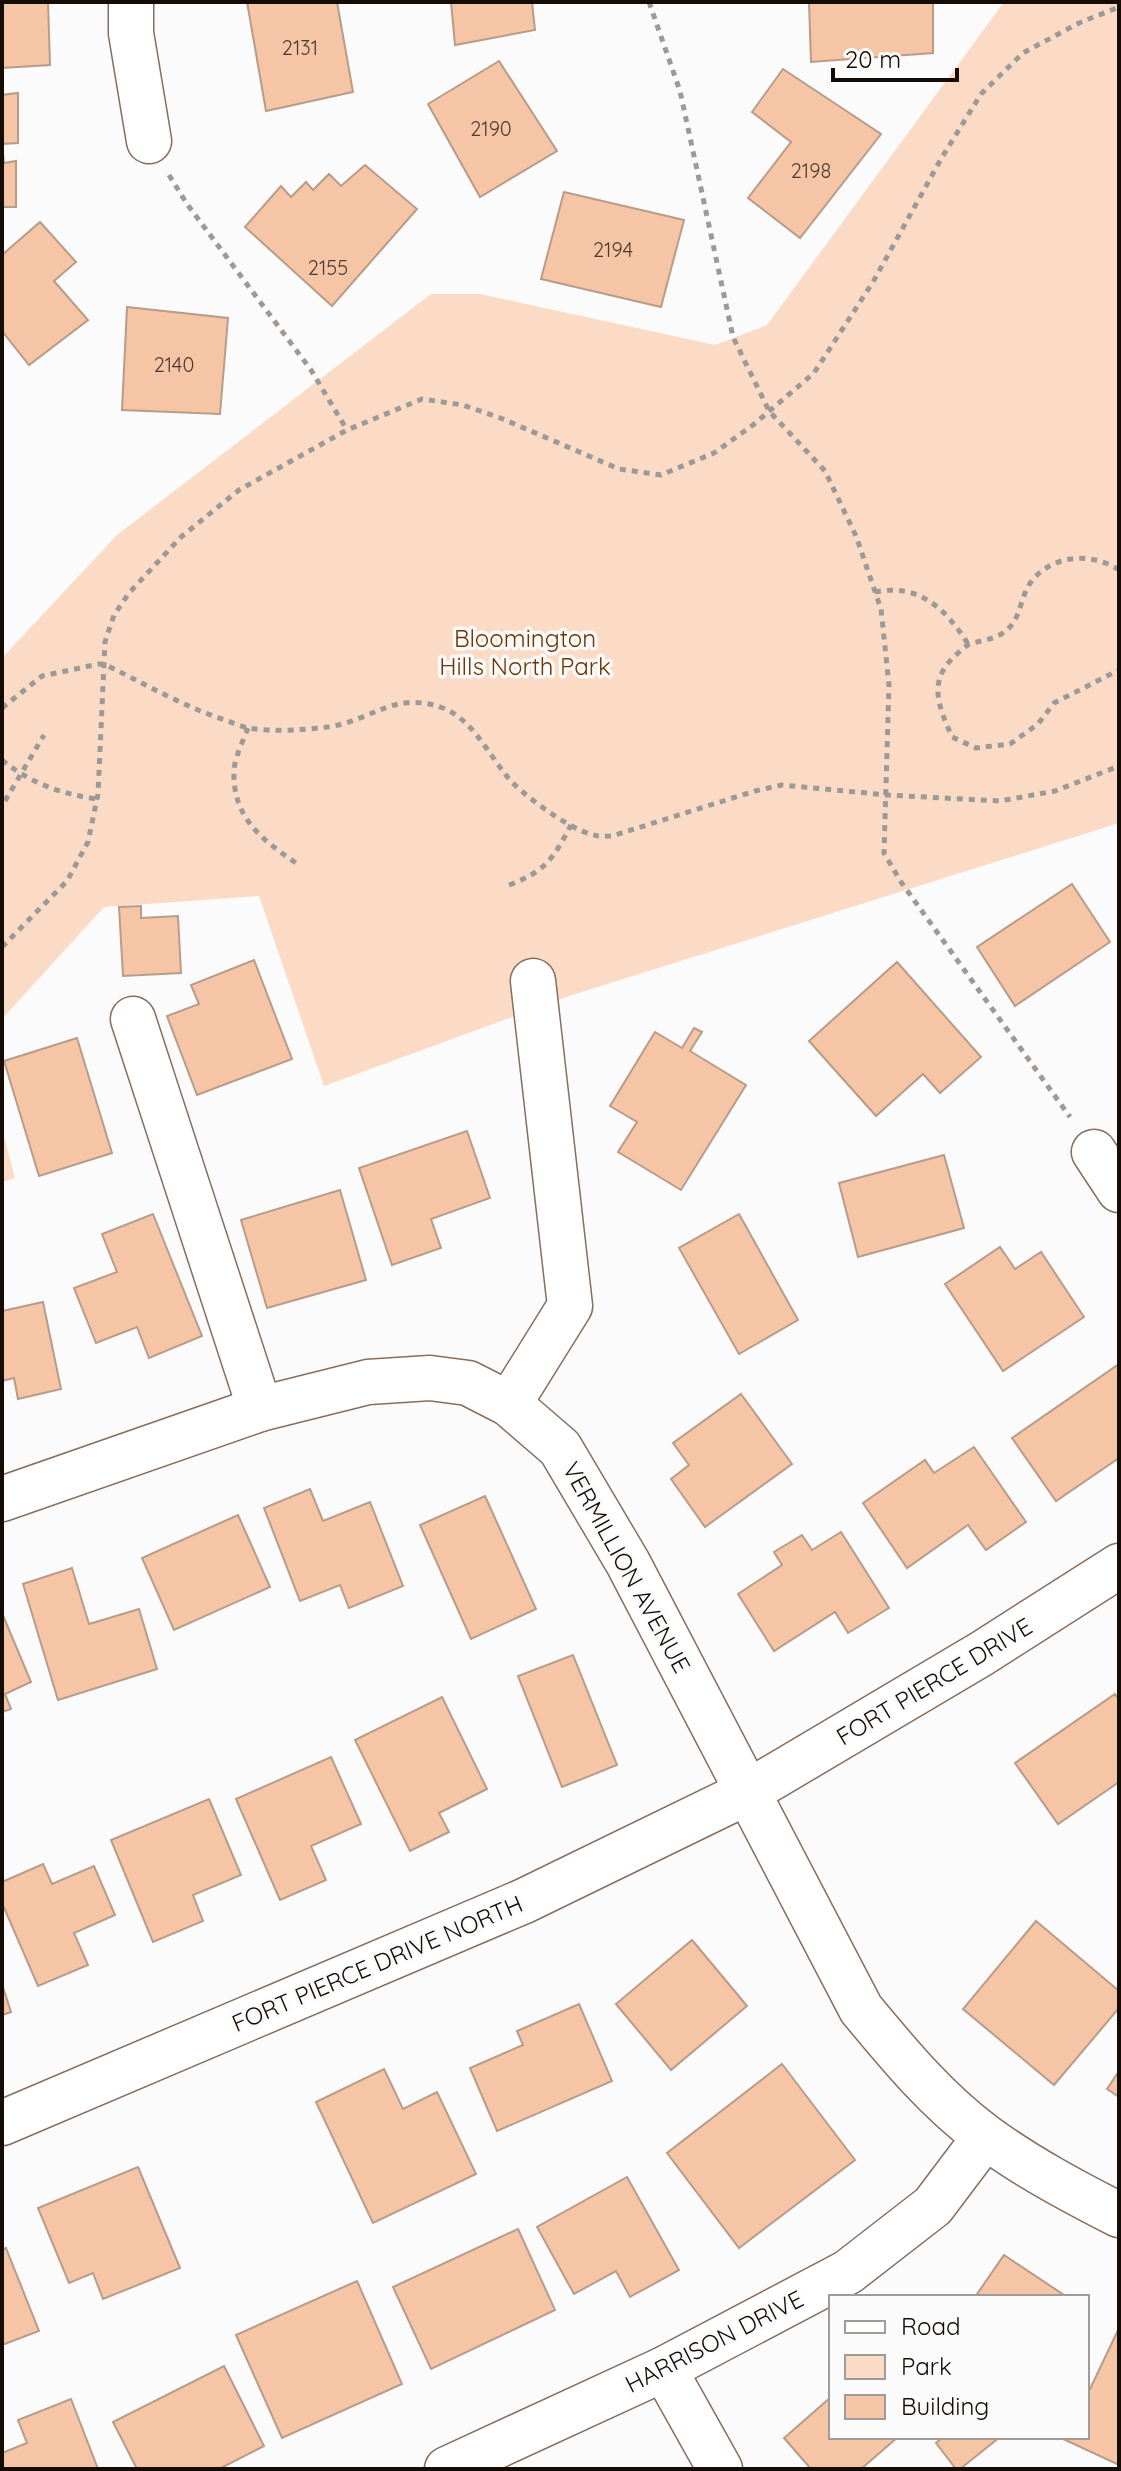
<svg xmlns="http://www.w3.org/2000/svg" width="1121" height="2471" font-family="Quicksand,sans-serif">
<rect width="100%" height="100%" fill="#fbfbfb"/>
<!-- green -->
<g fill="#fbdbc5">
<polygon points="1004,2 1119,2 1119,823 569,996 324,1086 259,896 104,907 2,1019 2,658 117,535 431,294 480,294 715,345 767,325"/>
<polygon points="2,1129 15,1178 2,1182"/>
</g>
<!-- building -->
<g fill="#f5c5a6" stroke="#b79c8a" stroke-width="2">
<polygon points="2,2 48,2 50,65 2,68"/>
<polygon points="247,2 337,2 353,92 266,111"/>
<polygon points="451,2 532,2 535,30 455,45"/>
<polygon points="809,2 933,2 933,53 811,62"/>
<polygon points="499,61 557,151 480,197 428,104"/>
<polygon points="783,69 881,134 800,238 748,198 791,142 752,112"/>
<polygon points="18,93 18,143 2,144 4,163 16,161 16,207 2,207 2,95"/>
<polygon points="365,165 417,209 332,306 245,227 281,186 291,197 306,182 313,190 329,174 341,186"/>
<polygon points="564,192 684,220 661,307 541,279"/>
<polygon points="40,222 76,262 54,281 88,320 29,365 2,331 2,255"/>
<polygon points="127,307 228,318 220,414 122,410"/>
<polygon points="1072,884 1110,942 1015,1006 977,947"/>
<polygon points="141,906 141,918 178,916 181,973 123,976 119,907"/>
<polygon points="254,960 292,1059 197,1095 167,1016 199,1004 191,985"/>
<polygon points="897,962 981,1057 940,1093 923,1074 876,1116 809,1041"/>
<polygon points="694,1028 702,1032 690,1051 746,1085 681,1190 618,1152 637,1122 610,1106 655,1032 682,1048"/>
<polygon points="77,1038 112,1153 39,1176 4,1061"/>
<polygon points="467,1131 490,1198 431,1219 441,1248 392,1265 359,1168"/>
<polygon points="944,1155 964,1228 858,1257 839,1183"/>
<polygon points="340,1190 366,1280 267,1308 241,1220"/>
<polygon points="153,1214 202,1336 149,1358 137,1327 96,1343 74,1288 117,1272 102,1234"/>
<polygon points="739,1214 798,1320 739,1354 679,1248"/>
<polygon points="1000,1247 1015,1269 1041,1252 1084,1317 1003,1371 945,1284"/>
<polygon points="43,1302 61,1389 18,1399 14,1378 2,1381 2,1311"/>
<polygon points="1119,1364 1119,1458 1056,1501 1012,1438"/>
<polygon points="741,1394 792,1464 705,1527 671,1479 689,1465 673,1443"/>
<polygon points="974,1447 1026,1522 986,1550 968,1525 907,1568 863,1503 925,1460 934,1473"/>
<polygon points="310,1489 323,1521 370,1502 403,1586 349,1608 340,1585 300,1601 264,1508"/>
<polygon points="485,1496 536,1609 471,1639 420,1525"/>
<polygon points="238,1515 270,1587 174,1630 142,1558"/>
<polygon points="841,1532 889,1608 848,1633 835,1612 774,1651 738,1594 782,1565 774,1552 802,1535 812,1550"/>
<polygon points="72,1568 89,1624 139,1609 157,1669 58,1700 23,1584"/>
<polygon points="2,1613 31,1682 5,1694 11,1709 2,1712"/>
<polygon points="573,1655 617,1765 562,1787 518,1676"/>
<polygon points="1115,1694 1119,1700 1119,1782 1058,1824 1015,1763"/>
<polygon points="442,1697 487,1789 439,1813 449,1832 410,1851 355,1740"/>
<polygon points="331,1757 361,1824 311,1846 326,1880 280,1900 236,1799"/>
<polygon points="209,1799 241,1875 193,1895 203,1921 153,1942 111,1840"/>
<polygon points="43,1864 52,1884 94,1866 115,1915 74,1933 88,1965 38,1986 2,1903 2,1882"/>
<polygon points="1036,1921 1119,1991 1119,2008 1054,2085 963,2009"/>
<polygon points="692,1940 747,2006 671,2070 616,2004"/>
<polygon points="2,1984 11,2012 2,2015"/>
<polygon points="579,2004 612,2081 497,2131 470,2068 523,2045 517,2031"/>
<polygon points="782,2064 855,2160 739,2248 667,2153"/>
<polygon points="384,2069 403,2109 437,2092 476,2174 373,2223 316,2102"/>
<polygon points="1119,2071 1119,2097 1107,2089"/>
<polygon points="138,2167 180,2268 103,2299 93,2273 69,2283 38,2208"/>
<polygon points="627,2177 679,2270 630,2297 616,2271 574,2294 537,2227"/>
<polygon points="518,2229 555,2310 431,2369 393,2287"/>
<polygon points="6,2248 39,2331 2,2345 2,2250"/>
<polygon points="1004,2255 1067,2297 975,2297"/>
<polygon points="357,2281 402,2384 282,2438 236,2335"/>
<polygon points="1119,2328 1119,2465 1059,2437 1087,2437 1087,2388 1090,2389"/>
<polygon points="224,2366 264,2446 219,2469 137,2469 113,2422"/>
<polygon points="831,2397 831,2437 898,2437 861,2469 811,2469 784,2438"/>
<polygon points="71,2399 98,2469 2,2469 2,2453 27,2443 18,2420"/>
<polygon points="943,2437 1000,2437 960,2469 956,2469 936,2443"/>
</g>
<g fill="none" stroke-linecap="round" stroke-linejoin="round">
<!-- minor casing -->
<g stroke="#876e5d" stroke-width="47">
<g id="minor">
<polyline points="131,2 131,33 149,141"/>
<polyline points="133,1019 260,1409"/>
<polyline points="1094,1152 1119,1190"/>
<polyline points="509,1404 570,1306 533,981"/>
<path d="M2,1499L260,1409L368,1382L430,1378L468,1383L509,1404L560,1448L628,1563L861,2009C899,2055 938,2102 986,2137C1027,2167 1074,2192 1119,2215"/>
<polyline points="2,2123 524,1901 748,1792 981,1654 1119,1566"/>
<polyline points="664,2369 720,2469"/>
<polyline points="447,2469 664,2369 848,2272 933,2206 985,2137"/>
</g>
</g>
<!-- path -->
<g stroke="#9d9996" stroke-width="5" stroke-dasharray="6 6" stroke-linecap="butt">
<polyline points="649,2 680,91 733,337 769,411 825,471 856,536 881,609 889,685 884,853 901,882 1070,1117"/>
<polyline points="169,175 187,204 311,370 347,430"/>
<path d="M1119,570C1092,552 1052,554 1031,582C1021,595 1021,615 1010,627C1000,638 986,640 972,643C966,645 962,650 957,654C927,680 938,705 952,737L976,748L1010,744L1038,724L1054,703L1119,670"/>
<path d="M875,592C919,583 946,609 968,644"/>
<path d="M2,708L42,676L99,664H104C143,683 179,704 219,718C229,721 239,726 248,728C273,732 303,730 327,727C373,721 393,690 443,708C471,719 487,751 505,774C519,793 570,830 594,835C599,837 606,836 612,836L755,791L782,785L887,795L1000,801L1055,791L1119,766"/>
<path d="M248,728C243,741 235,757 234,770C232,817 261,839 296,863"/>
<path d="M2,760C30,783 61,794 97,799"/>
<polyline points="5,801 44,735"/>
<path d="M509,885C546,871 553,859 571,825"/>
<polyline points="2,947 67,881 88,842 98,794 105,642 114,615 129,593 181,537 239,490 347,430 422,399 463,405 503,419 619,469 661,475 714,453 753,425 814,373 873,282 941,159 981,94 1023,53 1079,23 1119,7"/>
</g>
<!-- minor -->
<use href="#minor" stroke="#fff" stroke-width="44"/>
</g>
<g text-anchor="middle" dominant-baseline="central" stroke-width="7" stroke-linejoin="round" paint-order="stroke">
<!-- number labels -->
<g font-size="20" fill="#4d3a2e">
<text x="300" y="47">2131</text>
<text x="491" y="128">2190</text>
<text x="811" y="170">2198</text>
<text x="613" y="249">2194</text>
<text x="328" y="267">2155</text>
<text x="174" y="364">2140</text>
</g>
<!-- park labels -->
<g font-size="24" fill="#6e3600" stroke="#fbfbfb">
<text x="525" y="638">Bloomington<tspan x="525" dy="28">Hills North Park</tspan></text>
</g>
<!-- street labels -->
<g font-size="24" fill="#150c06" stroke="#fbfbfb">
<text transform="translate(627 1567) rotate(61)">VERMILLION AVENUE</text>
<text transform="translate(934 1681) rotate(-31)">FORT PIERCE DRIVE</text>
<text transform="translate(377 1963) rotate(-23)">FORT PIERCE DRIVE NORTH</text>
<text transform="translate(714 2341) rotate(-27)">HARRISON DRIVE</text>
</g>
</g>
<!-- border -->
<rect width="1121" height="2471" fill="none" stroke="#150c06" stroke-width="8"/>
<!-- legend -->
<rect x="829" y="2295" width="260" height="144" fill="#fbfbfb" stroke="#9f9b99" stroke-width="2"/>
<rect x="845" y="2321" width="40" height="12" fill="#ffffff" stroke="#9f9b99" stroke-width="2"/>
<text x="901" y="2335" font-size="24" fill="#150c06">Road</text>
<rect x="845" y="2355" width="40" height="24" fill="#fbdbc5" stroke="#9f9b99" stroke-width="2"/>
<text x="901" y="2375" font-size="24" fill="#150c06">Park</text>
<rect x="845" y="2395" width="40" height="24" fill="#f5c5a6" stroke="#9f9b99" stroke-width="2"/>
<text x="901" y="2415" font-size="24" fill="#150c06">Building</text>
<!-- scale -->
<path d="M833 68v12h124v-12" fill="none" stroke="#150c06" stroke-width="4"/>
<text x="845" y="68" font-size="24" fill="#150c06" stroke="#fbfbfb" stroke-width="6" paint-order="stroke">20 m</text>
</svg>
